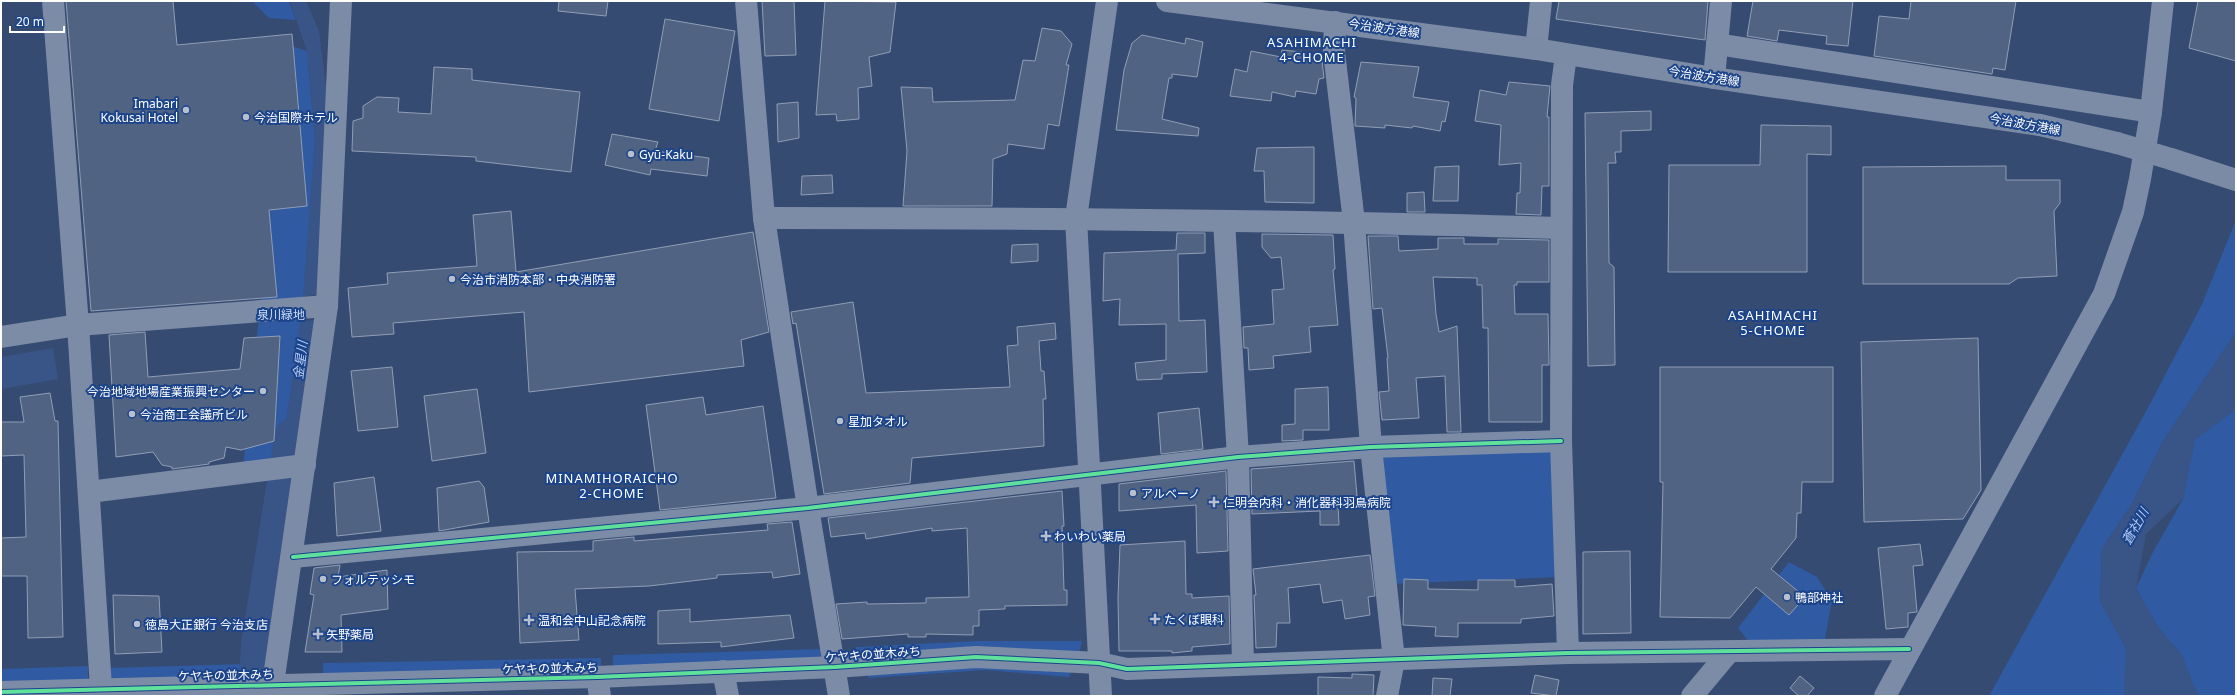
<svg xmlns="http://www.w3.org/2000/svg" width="2237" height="697" font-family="'Noto Sans','Noto Sans JP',sans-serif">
<rect width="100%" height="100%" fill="#354b72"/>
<!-- green -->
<g fill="#305aa2">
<polygon points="252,1 289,1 296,20 269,18"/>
<polygon points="288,45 307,51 315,140 302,315 280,463 243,468"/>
<polygon points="2236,220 2236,332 2163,441 2132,504 2102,548 2100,601 2126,648 2125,696 1989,696 2150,404 2202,304"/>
<polygon points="2236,409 2236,696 2198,696 2181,654 2158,627 2136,588 2153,552 2183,499 2195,439"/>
<polygon points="1558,445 1562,577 1387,584 1383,458 1389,451"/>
<polygon points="1789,562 1817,577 1832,600 1825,639 1750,643 1738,628"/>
<polygon points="977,641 1082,641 1079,656 858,659 856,647"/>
<polygon points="821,649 821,661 613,667 613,655"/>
<polygon points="601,658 601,671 323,676 323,663"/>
<polygon points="246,664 246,677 106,681 105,668"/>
<polygon points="88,666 88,681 1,684 1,669"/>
<polygon points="1073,667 1069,677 985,670 868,678 868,669"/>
</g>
<!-- water -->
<g fill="#395588">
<polygon points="290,1 306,1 319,31 329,110 318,294 303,297 315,140 307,51"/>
<polygon points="315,320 295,458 280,463 301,321"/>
<polygon points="2236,332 2236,409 2195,439 2183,499 2146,534 2136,588 2158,627 2181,654 2198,696 2124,696 2126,648 2100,601 2102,548 2132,504 2163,441"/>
<polygon points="53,348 58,379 1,389 1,357"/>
</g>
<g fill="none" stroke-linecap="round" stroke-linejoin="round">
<!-- river -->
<polyline stroke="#395588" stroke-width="33" points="254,696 258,642 291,435"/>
</g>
<!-- building -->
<g fill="#516382" stroke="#909eb5">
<polygon points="66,1 173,1 177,45 292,34 307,206 269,210 277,297 91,311"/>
<polygon points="559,1 608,1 606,16 558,11"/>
<polygon points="762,1 794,1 796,55 765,56"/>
<polygon points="825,1 896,2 890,52 869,57 872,86 858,88 859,119 837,121 836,114 816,115"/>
<polygon points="1559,1 1708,1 1705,40 1556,19"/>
<polygon points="1753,1 1853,1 1848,46 1826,44 1827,36 1779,30 1777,41 1747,36"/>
<polygon points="1911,1 2016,1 2005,70 1993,68 1992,74 1874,56 1879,16 1909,19"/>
<polygon points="2198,1 2236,1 2236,61 2189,48"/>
<polygon points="665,19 735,31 719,121 649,109"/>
<polygon points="1042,28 1061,31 1072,44 1066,65 1069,65 1059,126 1048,124 1044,149 1008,144 1007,154 993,159 992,206 903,206 907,151 901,87 932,88 933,102 1015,100 1023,60 1035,61"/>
<polygon points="1142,35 1185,44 1186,38 1203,42 1197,77 1172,74 1172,78 1169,78 1162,119 1199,128 1198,136 1116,130 1124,70 1132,43"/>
<polygon points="1282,50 1302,52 1301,59 1322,61 1324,78 1319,79 1316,94 1296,91 1295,97 1272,92 1271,101 1230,96 1235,69 1247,72 1251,51 1281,57"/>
<polygon points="1361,62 1419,67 1413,97 1449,102 1445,122 1442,121 1440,131 1413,126 1412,128 1385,125 1385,128 1355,126 1356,98 1354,97"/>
<polygon points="434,67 472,69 472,80 580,92 571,172 476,161 476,157 352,151 353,121 363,118 363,106 377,97 399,98 398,112 431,114"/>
<polygon points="1509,82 1550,86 1547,117 1549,117 1549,186 1542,186 1541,215 1516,214 1517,193 1520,193 1521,163 1499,165 1501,125 1475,121 1480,90 1506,95"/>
<polygon points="798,102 799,138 778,142 777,104"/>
<polygon points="1651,111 1651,130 1621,131 1621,152 1615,152 1616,163 1608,163 1609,263 1614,267 1615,365 1588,366 1585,113"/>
<polygon points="1761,125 1831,126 1831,155 1807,154 1807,272 1668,272 1669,165 1760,165"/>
<polygon points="612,134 658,142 655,151 709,158 707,176 651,169 650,175 605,165"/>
<polygon points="1314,147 1314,203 1265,202 1264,171 1254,171 1257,148"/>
<polygon points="1459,166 1458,201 1433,201 1435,167"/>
<polygon points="2006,166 2006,180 2060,180 2060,203 2054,211 2057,276 2018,278 2009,284 1863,284 1863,167"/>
<polygon points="832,175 833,193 801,195 802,176"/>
<polygon points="1424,192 1425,212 1407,212 1407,193"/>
<polygon points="511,211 516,272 753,232 769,332 741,340 744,366 529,392 524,312 393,323 394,334 352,337 348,288 388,284 387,273 477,266 473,215"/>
<polygon points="1177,233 1205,233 1205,253 1178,254 1179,321 1205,320 1207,372 1162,374 1162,379 1137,380 1135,363 1166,360 1166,324 1119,325 1120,299 1103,301 1104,253 1176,250"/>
<polygon points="1262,234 1333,235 1335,269 1333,270 1338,325 1309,327 1311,352 1273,356 1274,368 1249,370 1248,348 1244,348 1243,327 1274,324 1272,290 1284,289 1281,257 1271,258 1262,247"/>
<polygon points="1368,236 1398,236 1399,251 1438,249 1438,238 1464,238 1464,244 1498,244 1498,239 1549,240 1549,282 1517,282 1517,285 1514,285 1515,314 1548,314 1549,365 1542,365 1542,422 1489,422 1488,328 1483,328 1482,285 1477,285 1477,278 1433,277 1436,314 1439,332 1457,326 1461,432 1447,432 1445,376 1416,378 1419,418 1382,420 1379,392 1389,391 1387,358 1388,358 1382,308 1373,309"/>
<polygon points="1038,244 1038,261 1011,263 1012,245"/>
<polygon points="853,302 866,393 1010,387 1007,346 1018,345 1017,327 1055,323 1056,339 1039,341 1041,371 1044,371 1046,399 1043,399 1044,446 912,458 910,483 824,494 796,323 793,324 791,312"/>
<polygon points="145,332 148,377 240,369 244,338 280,336 274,441 241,450 226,447 224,458 209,462 209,464 172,469 172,467 162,465 153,452 116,457 109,335"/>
<polygon points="1978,338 1981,490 1963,519 1864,522 1861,342"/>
<polygon points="392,367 398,427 358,431 351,371"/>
<polygon points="1660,367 1833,367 1833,482 1802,482 1801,513 1797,513 1796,538 1771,569 1805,597 1789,615 1756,587 1730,618 1660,617 1663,482 1660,482"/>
<polygon points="1328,387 1329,430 1303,430 1303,440 1282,441 1282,425 1295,424 1295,389"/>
<polygon points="477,389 486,453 432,461 424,396"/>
<polygon points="50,393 55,421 58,421 63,637 28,638 27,576 1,576 1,538 26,537 24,455 1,456 1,422 24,422 20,397"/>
<polygon points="703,397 706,415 763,406 776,498 660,510 646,405"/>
<polygon points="1199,408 1203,449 1161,454 1158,413"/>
<polygon points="1354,461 1357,496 1348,497 1348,503 1338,503 1339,525 1320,525 1320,511 1252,514 1251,469"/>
<polygon points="1226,471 1228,551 1197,553 1196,505 1119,511 1119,484"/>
<polygon points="374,477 381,531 337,536 334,483"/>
<polygon points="479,481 484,487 489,522 439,531 437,488"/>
<polygon points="1062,491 1064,526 1062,526 1064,590 1067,590 1067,605 1005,606 1005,609 979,610 979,626 973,626 973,635 926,634 926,637 908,637 908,634 842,639 836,604 867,602 867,604 926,603 926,598 969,597 967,528 932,531 932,528 866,539 865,533 831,537 828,518"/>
<polygon points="792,522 800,574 773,578 772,572 717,575 717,578 649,586 575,589 579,640 520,643 517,552 593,551 593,541 634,537 634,541 768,530 767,524"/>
<polygon points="1185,541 1186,594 1192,594 1192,598 1229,596 1230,644 1192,647 1192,651 1172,653 1172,651 1119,651 1118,597 1120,545"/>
<polygon points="1920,544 1923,565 1913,566 1917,612 1908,613 1908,627 1886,629 1878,548"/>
<polygon points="1630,551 1631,633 1583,634 1583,552"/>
<polygon points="1370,555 1375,596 1368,597 1370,615 1345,619 1342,600 1323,603 1320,584 1288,588 1290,623 1277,623 1276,647 1256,648 1254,595 1256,595 1253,569"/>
<polygon points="340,565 338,577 387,570 388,609 341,615 342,652 305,652 314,595 310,594 314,568"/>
<polygon points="1404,579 1428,580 1428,589 1478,590 1478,580 1515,580 1515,587 1552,584 1554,616 1521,619 1521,623 1458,623 1458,637 1435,636 1436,627 1403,625"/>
<polygon points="113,595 159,596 162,652 115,654"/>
<polygon points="690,609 690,622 790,615 794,638 721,647 721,642 658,644 658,611"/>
<polygon points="1352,674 1374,675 1373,696 1318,696 1318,677 1352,678"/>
<polygon points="1535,675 1559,680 1556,696 1531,693"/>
<polygon points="1800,676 1814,688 1807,696 1799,696 1790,688"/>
<polygon points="1433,678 1452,679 1450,696 1432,696"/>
</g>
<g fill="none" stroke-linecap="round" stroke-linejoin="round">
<!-- minor -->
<g stroke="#7c8ca6" stroke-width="22">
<polyline points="53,1 78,325 101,688"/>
<polyline points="746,1 764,218 808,508 839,696"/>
<polyline points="1335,22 1334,52 1354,222 1371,447 1394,660 1387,696"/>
<polyline points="1717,44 2151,112"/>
<polyline points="1536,49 1541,1"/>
<polyline points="1566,55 1562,85 1561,441 1568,653"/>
<polyline points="1714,78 1721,1"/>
<path d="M764,218C1030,218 1295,220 1560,228"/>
<polyline points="1224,221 1238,457 1243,664"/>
<polyline points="1,337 78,325 327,306"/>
<polyline points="89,492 305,465"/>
<polyline points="293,557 808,508 1238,457 1371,447 1561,441"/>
<polyline points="723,671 728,696"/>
<polyline points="597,677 600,696"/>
<polyline points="1692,696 1729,652"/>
</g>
<!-- tertiary -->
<g stroke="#7c8ca6" stroke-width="22">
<polyline points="273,684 327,306 341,1"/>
<polyline points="1,692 597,677 835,667 976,657 1099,663 1127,669 1568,653 1909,649"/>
<polyline points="1101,696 1076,218 1107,1"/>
<polyline points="1885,696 2104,294 2133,212 2140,179 2151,112 2163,1"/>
</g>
<!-- primary -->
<g stroke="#7b8ba5" stroke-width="22">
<polyline points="1167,1 1536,49 1714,78 2040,125 2117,143"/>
<polyline points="2171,159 2236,180"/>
</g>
<!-- primary-bridge -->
<polyline stroke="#7b8ba5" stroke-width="22" points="2117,143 2171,159"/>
<!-- cycleway casing -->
<g stroke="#1c448b" stroke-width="6">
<g id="cycleway">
<polyline points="293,557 808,508 1238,457 1371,447 1561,441"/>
<polyline points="1,692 597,677 835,667 976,657 1099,663 1127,669 1568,653 1909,649"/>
</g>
</g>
<!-- cycleway -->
<use href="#cycleway" stroke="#60e19b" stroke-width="4"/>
</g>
<!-- markers -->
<g fill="#b8c0ce" stroke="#1c448b" stroke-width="1.5">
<circle cx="186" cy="110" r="4"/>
<circle cx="246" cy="117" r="4"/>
<circle cx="631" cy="154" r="4"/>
<circle cx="452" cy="279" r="4"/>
<circle cx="263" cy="391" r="4"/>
<circle cx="132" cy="414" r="4"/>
<circle cx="840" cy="421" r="4"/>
<circle cx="1133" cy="493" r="4"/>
<path d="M1212 496h4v4h4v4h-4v4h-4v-4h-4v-4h4z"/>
<path d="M1044 530h4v4h4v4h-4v4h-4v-4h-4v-4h4z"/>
<circle cx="323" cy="579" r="4"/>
<circle cx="1787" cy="597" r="4"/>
<path d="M1153 613h4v4h4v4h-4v4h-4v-4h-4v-4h4z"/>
<path d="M527 614h4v4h4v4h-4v4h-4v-4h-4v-4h4z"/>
<circle cx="137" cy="624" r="4"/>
<path d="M316 628h4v4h4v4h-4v4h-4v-4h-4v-4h4z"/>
</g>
<g text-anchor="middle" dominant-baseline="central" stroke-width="4" stroke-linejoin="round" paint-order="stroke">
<!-- street labels -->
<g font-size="12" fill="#fff" stroke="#1c448b">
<text transform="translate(1384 28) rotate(8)">今治波方港線</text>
<text transform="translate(1704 76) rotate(9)">今治波方港線</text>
<text transform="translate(2025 124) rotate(10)">今治波方港線</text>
<text transform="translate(873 654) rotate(-4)">ケヤキの並木みち</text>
<text transform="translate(550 668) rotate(-1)">ケヤキの並木みち</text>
<text transform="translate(226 675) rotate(-1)">ケヤキの並木みち</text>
</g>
<!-- poi labels -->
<g font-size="12" fill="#fff" stroke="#1c448b" text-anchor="start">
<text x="178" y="103" text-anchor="end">Imabari<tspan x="178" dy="14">Kokusai Hotel</tspan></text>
<text x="254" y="117">今治国際ホテル</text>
<text x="639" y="154">Gyū-Kaku</text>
<text x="460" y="279">今治市消防本部・中央消防署</text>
<text x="255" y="391" text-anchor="end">今治地域地場産業振興センター</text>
<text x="140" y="414">今治商工会議所ビル</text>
<text x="848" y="421">星加タオル</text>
<text x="1141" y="493">アルベーノ</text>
<text x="1223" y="502">仁明会内科・消化器科羽鳥病院</text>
<text x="1054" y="536">わいわい薬局</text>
<text x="331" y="579">フォルテッシモ</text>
<text x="1795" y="597">鴨部神社</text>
<text x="1164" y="619">たくぼ眼科</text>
<text x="538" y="620">温和会中山記念病院</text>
<text x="145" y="624">徳島大正銀行 今治支店</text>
<text x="326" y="634">矢野薬局</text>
</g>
<!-- park labels -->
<g font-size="12" fill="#cdddf9" stroke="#1c448b">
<text x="281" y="314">泉川緑地</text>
</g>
<!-- neighbourhood labels -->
<g font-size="13" letter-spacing="1" fill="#fff" stroke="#1c448b">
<text x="1312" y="42">ASAHIMACHI<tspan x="1312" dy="15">4-CHOME</tspan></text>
<text x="1773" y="315">ASAHIMACHI<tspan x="1773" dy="15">5-CHOME</tspan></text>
<text x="612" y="478">MINAMIHORAICHO<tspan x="612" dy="15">2-CHOME</tspan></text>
</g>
<!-- water labels -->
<g font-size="13" font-style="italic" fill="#b3cbf4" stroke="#1c448b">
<text transform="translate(300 360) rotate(-83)">金星川</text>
<text transform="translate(2135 526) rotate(-60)">蒼社川</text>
</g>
</g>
<!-- border -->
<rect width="2237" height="697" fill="none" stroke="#ffffff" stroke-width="4"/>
<!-- scale -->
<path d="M10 26v6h54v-6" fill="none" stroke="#ffffff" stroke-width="2"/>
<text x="16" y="26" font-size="12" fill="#ffffff" stroke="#1c448b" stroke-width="3" paint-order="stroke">20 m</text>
</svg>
